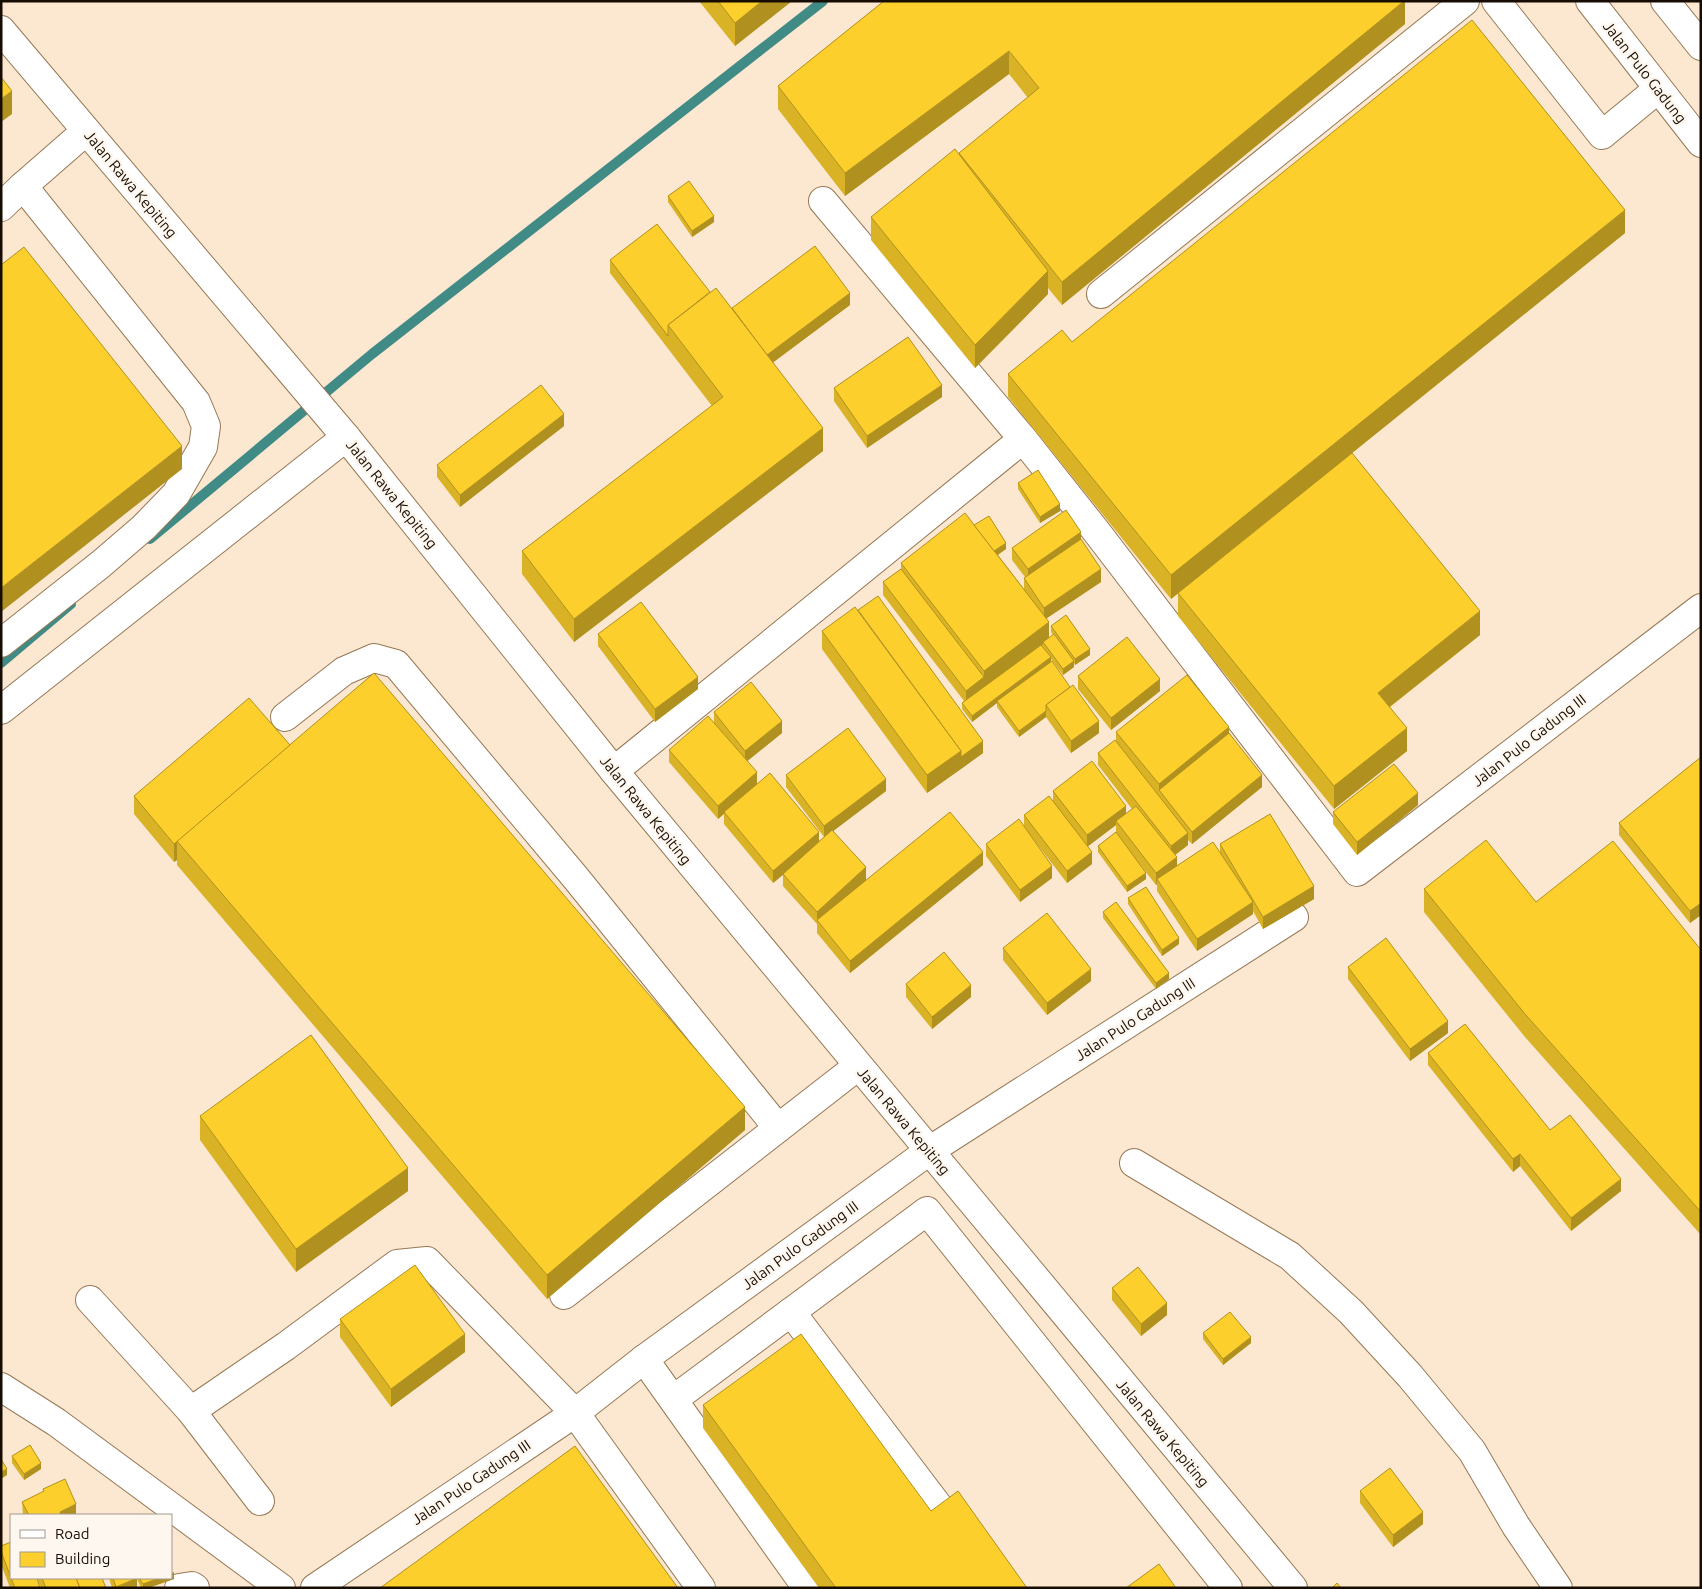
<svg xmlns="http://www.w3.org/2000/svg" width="1702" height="1589" font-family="Ubuntu,sans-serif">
<rect width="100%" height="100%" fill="#fce7d0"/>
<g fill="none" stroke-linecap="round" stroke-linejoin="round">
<!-- stream -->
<g stroke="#408b85" stroke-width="10">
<polyline points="150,539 372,354 823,1"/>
<polyline points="1,663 71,604"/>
</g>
<!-- minor casing -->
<g stroke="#967854" stroke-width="30">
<g id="minor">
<polyline points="1496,1 1602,135 1658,89"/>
<polyline points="1590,1 1701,143"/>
<polyline points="1665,1 1701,46"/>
<polyline points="1,30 346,437 614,771 1293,1588"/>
<polyline points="823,201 1023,439 1096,531 1357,872 1701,608"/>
<polyline points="1,207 23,186 86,131"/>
<polyline points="1101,294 1465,1"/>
<polyline points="1,643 101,564 144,527 176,494 203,447 206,426 196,402 23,186"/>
<polyline points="1,710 346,437"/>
<polyline points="285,717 344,671 374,658 396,664 575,877 778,1128"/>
<polyline points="614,771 1023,439"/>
<polyline points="1134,1163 1290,1256 1351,1312 1410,1376 1472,1451 1516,1526 1558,1588"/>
<polyline points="564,1295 858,1066"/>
<polyline points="90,1300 191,1411"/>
<polyline points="791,1312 927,1211 1228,1588"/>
<polyline points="644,1359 807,1588"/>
<polyline points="1,1387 56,1422 281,1588"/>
<polyline points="674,1399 791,1312 939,1507"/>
<polyline points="260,1501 191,1411 286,1346 397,1264 427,1261 575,1413 701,1588"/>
<polyline points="179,1588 192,1586 195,1588"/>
<polyline points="315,1588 575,1413 644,1359 929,1151 1294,917"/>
</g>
</g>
<!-- minor -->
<use href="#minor" stroke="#fff" stroke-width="28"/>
</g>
<!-- wall -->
<g fill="#d9b226">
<polygon points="699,1 792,1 735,46"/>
<polygon points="884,1 1405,1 1405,24 1062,305 1048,288 1048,294 975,368 871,240 871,217 959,154 959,153 1028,98 1009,74 845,196 778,109 778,86"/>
<polygon points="668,196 714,222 692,237 668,202"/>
<polygon points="1625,233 1171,599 1008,397 1008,374 1072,342"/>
<polygon points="610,260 710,292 732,310 732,308 850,305 773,362 823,451 574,642 522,574 522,551 712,406 610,273"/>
<polygon points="834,388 942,397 867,448 834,401"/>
<polygon points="564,426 460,507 437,477 437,465"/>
<polygon points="1018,483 1060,511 1040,523 1018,489"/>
<polygon points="974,525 1006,549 998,555 1024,589 1024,578 1025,577 1012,560 1012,548 1081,540 1101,582 1047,618 1049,638 1053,635 1051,632 1051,626 1090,655 1075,665 1074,663 1074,667 1063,675 1051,659 1051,662 1099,733 1071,753 1046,717 1019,737 997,707 997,703 972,722 962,709 962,703 964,701 883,595 883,582 901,569 901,563"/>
<polygon points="1178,593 1480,635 1390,707 1407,751 1334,809 1178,616"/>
<polygon points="822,631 983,753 927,793 822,649"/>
<polygon points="598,634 698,689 655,722 598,646"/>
<polygon points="1078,676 1160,691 1111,730 1078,689"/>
<polygon points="714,712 782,733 747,761 757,784 819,841 824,837 786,787 786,775 886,791 833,831 866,880 851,893 983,865 850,973 817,933 817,923 817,924 783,886 783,875 773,883 724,824 724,814 718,819 669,762 669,750 714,723"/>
<polygon points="1116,732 1229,733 1262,787 1192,844 1188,840 1188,845 1175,855 1177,866 1220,852 1220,844 1314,899 1263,929 1253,911 1253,914 1197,951 1157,891 1157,884 1156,885 1139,863 1146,879 1127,892 1098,852 1098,846 1116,832 1116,825 1088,846 1092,864 1067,883 1030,835 1052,878 1020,902 986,856 986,844 1024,826 1024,815 1053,801 1053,791 1126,814 1132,809 1098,765 1098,753 1116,741"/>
<polygon points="290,745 745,1130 547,1299 177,865 177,860 174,862 134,814 134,796"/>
<polygon points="1701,757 1701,915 1690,923 1619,835 1619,823"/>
<polygon points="1418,805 1357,855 1333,824 1333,812"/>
<polygon points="1424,889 1536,902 1701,950 1701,1235 1525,1037 1424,912"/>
<polygon points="1128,898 1179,944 1162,956 1128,904"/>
<polygon points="1103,912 1169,979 1156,989 1103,918"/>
<polygon points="1003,948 1091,981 1047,1015 1003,960"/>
<polygon points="1348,967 1448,1033 1410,1061 1348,979"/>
<polygon points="906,984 971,997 932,1029 906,997"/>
<polygon points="1428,1053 1621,1191 1571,1231 1520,1166 1513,1172 1428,1065"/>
<polygon points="200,1116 408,1191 296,1272 200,1140"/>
<polygon points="1112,1288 1167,1315 1141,1336 1112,1300"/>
<polygon points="340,1319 465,1352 391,1407 340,1337"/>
<polygon points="1203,1333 1251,1343 1223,1365 1203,1339"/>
<polygon points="703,1405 931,1511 1027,1588 819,1588 703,1428"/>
<polygon points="12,1456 41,1469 24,1480 12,1463"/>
<polygon points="43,1489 76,1515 23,1515 22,1502 43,1492"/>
<polygon points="1360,1491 1423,1524 1393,1547 1360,1503"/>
<polygon points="1,1546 40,1588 10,1588 1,1564"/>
<polygon points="37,1578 102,1578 106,1588 41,1588"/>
<polygon points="109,1578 171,1578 174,1579 148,1588 141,1588 137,1579 137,1588 112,1588"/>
</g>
<!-- shaded-wall -->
<g fill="#b0911f">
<polygon points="762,1 792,1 735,46 735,23"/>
<polygon points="1404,1 1405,1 1405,24 1062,305 1062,282"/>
<polygon points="1009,51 1009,74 845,196 845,173"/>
<polygon points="12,91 12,114 1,122 1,99"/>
<polygon points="1625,210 1625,233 1171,599 1171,575"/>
<polygon points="714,216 714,222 692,237 692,231"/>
<polygon points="1048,271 1048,294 975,368 975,345"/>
<polygon points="850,293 850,305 767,367 767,355"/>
<polygon points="942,385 942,397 867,448 867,436"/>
<polygon points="564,414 564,426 460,507 460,495"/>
<polygon points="823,428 823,451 574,642 574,619"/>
<polygon points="182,446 182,469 1,612 1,588"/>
<polygon points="1060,504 1060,511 1040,523 1040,517"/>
<polygon points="1081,532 1081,544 1028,582 1028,569"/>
<polygon points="1006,543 1006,549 990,560 990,554"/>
<polygon points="1101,569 1101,582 1044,620 1044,608"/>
<polygon points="1480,611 1480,635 1378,716 1378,693"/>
<polygon points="1049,622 1049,639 1043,642 1043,644 966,703 966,691 984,677 984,671"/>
<polygon points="1090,649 1090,655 1075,665 1075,659"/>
<polygon points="1051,657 1051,663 997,701 997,703 972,722 972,716"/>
<polygon points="1074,661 1074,667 1063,675 1063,669"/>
<polygon points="698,677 698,689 655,722 655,709"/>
<polygon points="1160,679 1160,691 1111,730 1111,718"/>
<polygon points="1046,711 1046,717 1019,737 1019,731"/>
<polygon points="782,721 782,733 745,763 745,751"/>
<polygon points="1099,721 1099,733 1071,753 1071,741"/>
<polygon points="1229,727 1229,745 1159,790 1159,784"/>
<polygon points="1407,728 1407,751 1334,809 1334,786"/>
<polygon points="983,741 983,753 961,769 961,757"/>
<polygon points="961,751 961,769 927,793 927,775"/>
<polygon points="757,772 757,785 718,819 718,806"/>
<polygon points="1262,775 1262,787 1192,844 1192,832"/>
<polygon points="886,779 886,791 824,838 824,826"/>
<polygon points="1418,793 1418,805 1357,855 1357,842"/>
<polygon points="1126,806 1126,818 1116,821 1116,825 1087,847 1087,835"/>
<polygon points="819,832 819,844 773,883 773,871"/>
<polygon points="1188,833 1188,845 1171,858 1171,846"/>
<polygon points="177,842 177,860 174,862 174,844"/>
<polygon points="983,852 983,865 850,973 850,961"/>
<polygon points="1092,852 1092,864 1067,883 1067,871"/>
<polygon points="1177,857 1177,869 1157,879 1157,884 1156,885 1156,873"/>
<polygon points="1052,866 1052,878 1020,902 1020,890"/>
<polygon points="866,867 866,880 819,922 817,920 817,924 817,912"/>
<polygon points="1146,873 1146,879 1127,892 1127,886"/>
<polygon points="1314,886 1314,899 1263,929 1263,917"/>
<polygon points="1253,902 1253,914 1197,951 1197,939"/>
<polygon points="1701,903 1701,915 1690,923 1690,911"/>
<polygon points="1179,938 1179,944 1162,956 1162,950"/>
<polygon points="1091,969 1091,981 1047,1015 1047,1003"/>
<polygon points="1169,973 1169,979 1156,989 1156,983"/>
<polygon points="971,985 971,997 932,1029 932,1017"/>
<polygon points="1448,1021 1448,1033 1410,1061 1410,1049"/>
<polygon points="745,1107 745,1130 547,1299 547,1275"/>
<polygon points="1520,1154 1520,1166 1513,1172 1513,1159"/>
<polygon points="408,1168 408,1191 296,1272 296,1249"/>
<polygon points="1621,1179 1621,1191 1571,1231 1571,1218"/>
<polygon points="1167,1303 1167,1315 1141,1336 1141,1324"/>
<polygon points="465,1334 465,1352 391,1407 391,1389"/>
<polygon points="1251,1337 1251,1343 1223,1365 1223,1359"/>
<polygon points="41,1463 41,1469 24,1480 24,1474"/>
<polygon points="7,1469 7,1475 1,1479 1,1472"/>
<polygon points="76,1504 76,1515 60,1515 60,1512"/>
<polygon points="1423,1512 1423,1524 1393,1547 1393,1535"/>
<polygon points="174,1572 174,1579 148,1588 143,1588 143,1584 159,1578 171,1578 171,1573"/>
<polygon points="137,1578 137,1588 116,1588"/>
</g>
<!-- building -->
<g fill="#fccf2c" stroke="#b0911f">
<polygon points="718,1 762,1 735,23"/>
<polygon points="884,1 1404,1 1062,282 959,153 1039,88 1009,51 845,173 778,86"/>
<polygon points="1472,20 1625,210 1171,575 1008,374 1062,330 1072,342"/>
<polygon points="1,77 12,91 1,99"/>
<polygon points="955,149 1048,271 975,345 871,217"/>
<polygon points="689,181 714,216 692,231 668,196"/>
<polygon points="657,224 710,292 668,325 668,336 610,260"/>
<polygon points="815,246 850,293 767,355 732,308"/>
<polygon points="24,247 182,446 1,588 1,265"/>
<polygon points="716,288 823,428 574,619 522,551 723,397 668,325"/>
<polygon points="908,337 942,385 867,436 834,388"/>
<polygon points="541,385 564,414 460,495 437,465"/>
<polygon points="1352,453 1480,611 1378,693 1407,728 1334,786 1178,593"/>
<polygon points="1038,470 1060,504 1040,517 1018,483"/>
<polygon points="1066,510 1081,532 1028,569 1012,548"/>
<polygon points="965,513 1049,622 984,671 901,563"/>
<polygon points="989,516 1006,543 994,551 974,525"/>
<polygon points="1081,539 1101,569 1044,608 1024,578"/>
<polygon points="901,569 984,677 966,691 883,582"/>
<polygon points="878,596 983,741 961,757 961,751 858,610"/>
<polygon points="641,602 698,677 655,709 598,634"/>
<polygon points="855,607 961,751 927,775 822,631"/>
<polygon points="1066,615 1090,649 1075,659 1051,626"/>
<polygon points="1054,634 1074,661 1063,669 1043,642"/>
<polygon points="1127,637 1160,679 1111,718 1078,676"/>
<polygon points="1041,645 1051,657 972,716 962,703"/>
<polygon points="1052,661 1070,687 1046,705 1046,711 1019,731 997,701"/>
<polygon points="374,673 745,1107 547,1275 177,841"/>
<polygon points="1187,675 1229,727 1159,784 1116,732"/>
<polygon points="751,682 782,721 745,751 714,712"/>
<polygon points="1073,685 1099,721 1071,741 1046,705"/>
<polygon points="249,698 290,745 174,844 134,796"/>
<polygon points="708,716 757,772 718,806 669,750"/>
<polygon points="848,728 886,779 824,826 786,775"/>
<polygon points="1229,733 1262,775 1192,832 1159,790"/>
<polygon points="1115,740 1188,833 1171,846 1098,753"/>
<polygon points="1701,757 1701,903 1690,911 1619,823"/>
<polygon points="1092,761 1126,806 1087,835 1053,791"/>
<polygon points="1394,764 1418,793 1357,842 1333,812"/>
<polygon points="770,773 819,832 773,871 724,812"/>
<polygon points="1049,796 1092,852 1067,871 1024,815"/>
<polygon points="1136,806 1177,857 1156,873 1116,821"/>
<polygon points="950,812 983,852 850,961 817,920"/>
<polygon points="1270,814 1314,886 1263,917 1220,844"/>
<polygon points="1019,819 1052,866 1020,890 986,844"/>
<polygon points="832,830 866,867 817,912 783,874"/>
<polygon points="1116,832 1146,873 1127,886 1098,846"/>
<polygon points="1486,840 1536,902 1613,841 1701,950 1701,1212 1525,1014 1424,889"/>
<polygon points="1213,842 1253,902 1197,939 1157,879"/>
<polygon points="1146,887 1179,938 1162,950 1128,898"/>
<polygon points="1116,902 1169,973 1156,983 1103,912"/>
<polygon points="1047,913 1091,969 1047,1003 1003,948"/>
<polygon points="1386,938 1448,1021 1410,1049 1348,967"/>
<polygon points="944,952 971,985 932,1017 906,984"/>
<polygon points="1465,1024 1550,1130 1570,1115 1621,1179 1571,1218 1520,1154 1513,1159 1428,1053"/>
<polygon points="311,1035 408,1168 296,1249 200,1116"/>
<polygon points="415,1265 465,1334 391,1389 340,1319"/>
<polygon points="1138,1267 1167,1303 1141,1324 1112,1288"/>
<polygon points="1230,1312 1251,1337 1223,1359 1203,1333"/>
<polygon points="801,1334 931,1511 958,1491 1027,1588 836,1588 703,1405"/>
<polygon points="30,1445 41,1463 24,1474 12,1456"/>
<polygon points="575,1446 678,1588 380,1588"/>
<polygon points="1,1459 7,1469 1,1472"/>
<polygon points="1390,1468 1423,1512 1393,1535 1360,1491"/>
<polygon points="65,1479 76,1504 60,1512 61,1515 29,1515 22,1502 44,1491 43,1489"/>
<polygon points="11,1542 11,1578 1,1551 1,1546"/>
<polygon points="1159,1564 1176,1588 1126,1588"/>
<polygon points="11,1578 37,1578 40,1588 15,1588"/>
<polygon points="42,1578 76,1578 80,1588 46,1588"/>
<polygon points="76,1578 102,1578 106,1588 80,1588"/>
<polygon points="113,1578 137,1578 116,1587"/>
<polygon points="139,1578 159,1578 143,1584"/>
<polygon points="1337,1583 1341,1588 1332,1588"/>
</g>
<g text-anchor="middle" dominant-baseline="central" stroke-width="5" stroke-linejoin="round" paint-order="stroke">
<!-- street labels -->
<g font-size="15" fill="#170c01" stroke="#fef7ef">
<text transform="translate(1645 72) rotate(52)">Jalan Pulo Gadung</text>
<text transform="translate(131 184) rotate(50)">Jalan Rawa Kepiting</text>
<text transform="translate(392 494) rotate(51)">Jalan Rawa Kepiting</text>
<text transform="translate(1529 740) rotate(-38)">Jalan Pulo Gadung III</text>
<text transform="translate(646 810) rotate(51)">Jalan Rawa Kepiting</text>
<text transform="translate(1135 1019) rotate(-33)">Jalan Pulo Gadung III</text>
<text transform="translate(904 1121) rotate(50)">Jalan Rawa Kepiting</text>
<text transform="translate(800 1245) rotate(-36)">Jalan Pulo Gadung III</text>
<text transform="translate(1163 1433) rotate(50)">Jalan Rawa Kepiting</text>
<text transform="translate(471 1482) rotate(-34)">Jalan Pulo Gadung III</text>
</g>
</g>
<!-- border -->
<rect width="1702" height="1589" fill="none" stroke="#170c01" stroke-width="5"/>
<!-- legend -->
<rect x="10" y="1514" width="162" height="65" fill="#fef7ef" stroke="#a29990"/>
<rect x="20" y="1530" width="25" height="8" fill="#ffffff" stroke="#a29990"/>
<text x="55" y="1539" font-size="15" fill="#170c01">Road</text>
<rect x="20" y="1552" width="25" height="15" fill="#fccf2c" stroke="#a29990"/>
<text x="55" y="1564" font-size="15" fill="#170c01">Building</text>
</svg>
